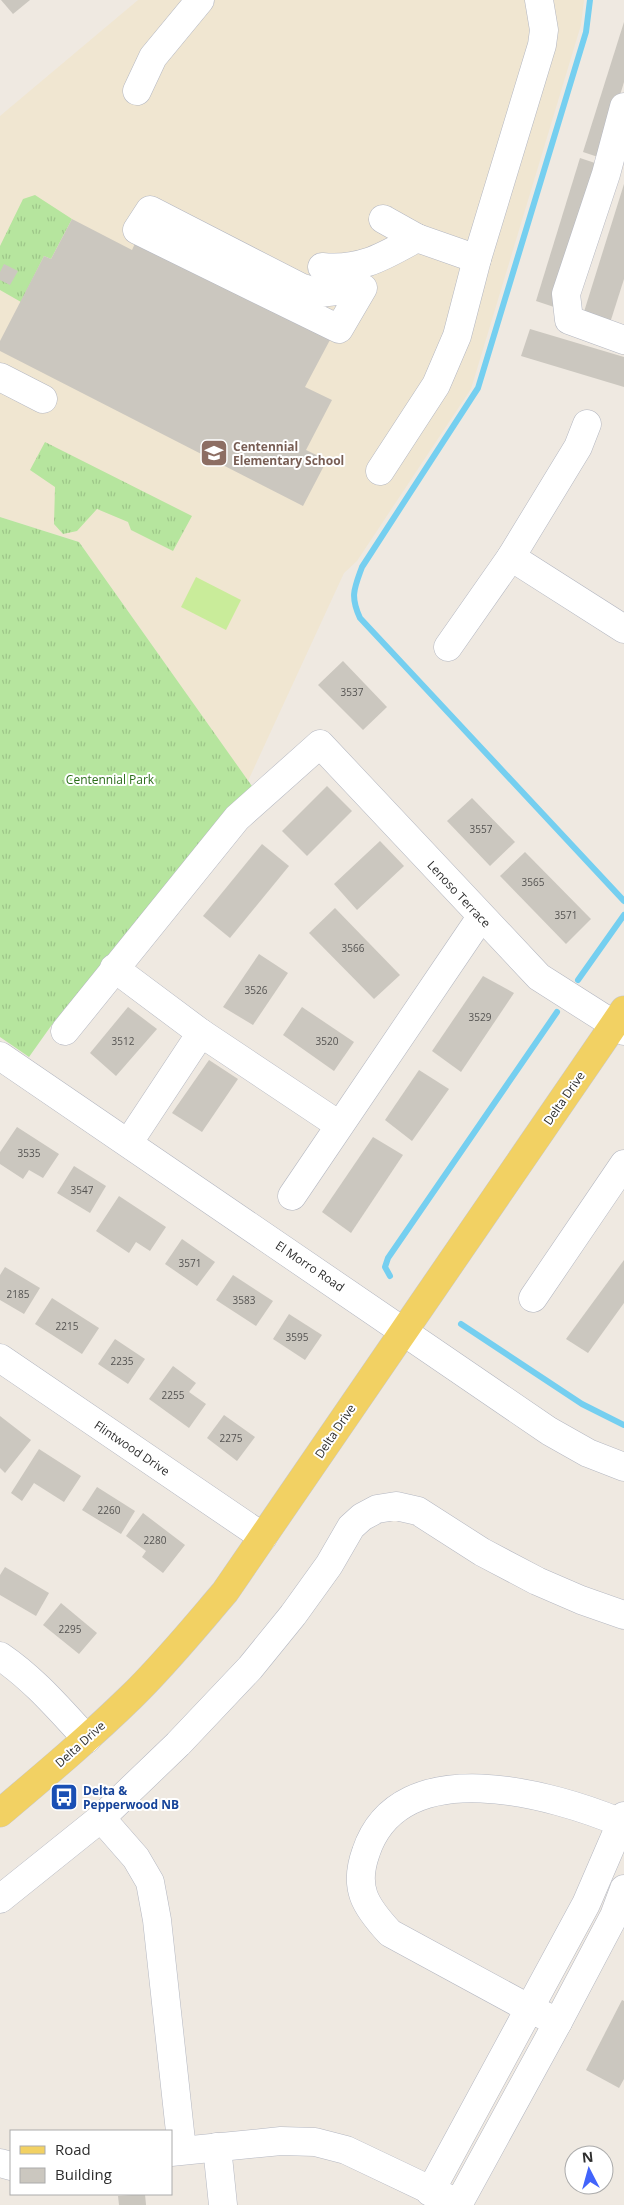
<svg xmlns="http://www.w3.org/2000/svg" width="624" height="2205" font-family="'Open Sans',sans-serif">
<defs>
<pattern id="grass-tufts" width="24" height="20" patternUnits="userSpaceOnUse" patternTransform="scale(1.25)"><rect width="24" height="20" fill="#b6e59e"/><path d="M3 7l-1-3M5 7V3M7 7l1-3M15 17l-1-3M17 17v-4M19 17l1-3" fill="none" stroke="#9dc588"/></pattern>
</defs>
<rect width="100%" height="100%" fill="#efe9e1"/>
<!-- education -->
<polygon fill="#f0e6d1" points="138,0 584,0 581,25 471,389 357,561 344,573 248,781 79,542 0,517 0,116"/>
<!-- grass -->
<g fill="url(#grass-tufts)">
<polygon points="35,195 72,219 51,259 44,256 21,302 0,290 0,246 23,199"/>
<polygon points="45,442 192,516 173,551 131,530 128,522 97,509 77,531 63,534 54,524 55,487 30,470"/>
<polygon points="0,517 79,542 254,789 202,843 51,1026 29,1057 0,1037"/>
</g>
<!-- pitch -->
<polygon fill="#c9ec9a" points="196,577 241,600 226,630 181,607"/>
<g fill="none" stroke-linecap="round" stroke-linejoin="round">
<!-- stream -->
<g stroke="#75cff0" stroke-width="6">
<path d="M590,0L586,32L478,388L362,567C354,589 350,596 360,618L624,901"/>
<polyline points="578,980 624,915"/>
<polyline points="390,1276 385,1267 388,1258 557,1012"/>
<polyline points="461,1324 582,1404 624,1425"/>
</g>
</g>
<!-- building -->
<g fill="#cbc7bf">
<polygon points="1,0 30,0 13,14"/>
<polygon points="624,22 624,82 601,158 583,152"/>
<polygon points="580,158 598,164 554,307 536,301"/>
<polygon points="624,184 624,279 610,323 583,315"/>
<polygon points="72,219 132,250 137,239 331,338 305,387 332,400 306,450 327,460 303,506 0,351 0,341 44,256 51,259"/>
<polygon points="4,264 18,271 10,285 0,280 0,272"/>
<polygon points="530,329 624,357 624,387 521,356"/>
<polygon points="343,661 387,707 363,730 318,685"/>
<polygon points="327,786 352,811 307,856 282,831"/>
<polygon points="472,798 515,842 490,866 447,821"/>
<polygon points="380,841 404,866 357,910 334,884"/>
<polygon points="262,844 289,866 230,938 203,916"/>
<polygon points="525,852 591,919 566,944 500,876"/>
<polygon points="335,908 400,975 374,999 309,933"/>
<polygon points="259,954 288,973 253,1025 223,1007"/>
<polygon points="483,976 514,993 461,1072 432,1051"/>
<polygon points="128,1007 157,1029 116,1076 90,1053"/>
<polygon points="302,1007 354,1042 334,1071 283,1035"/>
<polygon points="209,1060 238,1079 202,1132 172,1113"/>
<polygon points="419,1070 449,1089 412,1141 385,1120"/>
<polygon points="17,1127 59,1154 43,1178 29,1170 23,1179 0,1164 0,1152"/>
<polygon points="373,1137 403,1155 351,1233 322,1212"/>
<polygon points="74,1166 106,1186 90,1213 57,1193"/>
<polygon points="119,1196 166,1227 150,1251 136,1242 129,1253 96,1231"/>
<polygon points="182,1239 215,1262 197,1286 165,1264"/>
<polygon points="624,1260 624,1303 588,1353 566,1339"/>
<polygon points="5,1267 40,1288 24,1314 0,1300 0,1275"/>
<polygon points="233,1275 273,1301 256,1326 216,1300"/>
<polygon points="52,1298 99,1328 82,1354 35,1324"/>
<polygon points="289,1314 322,1335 305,1360 273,1339"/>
<polygon points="115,1339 145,1359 128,1384 98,1364"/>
<polygon points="173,1366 196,1383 189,1392 206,1404 189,1428 149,1399"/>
<polygon points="224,1415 255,1437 237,1461 207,1438"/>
<polygon points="0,1416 31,1440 5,1473 0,1468"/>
<polygon points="39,1449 81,1476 64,1502 34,1483 22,1501 11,1493"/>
<polygon points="97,1487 135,1511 121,1534 82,1510"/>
<polygon points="143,1513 185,1545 163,1573 142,1557 146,1551 126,1536"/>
<polygon points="5,1567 49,1593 36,1616 0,1595 0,1575"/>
<polygon points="61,1603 97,1633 79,1654 43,1625"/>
<polygon points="622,2000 624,2001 624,2079 619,2088 586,2070"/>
<polygon points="145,2194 146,2205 119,2205 118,2196"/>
</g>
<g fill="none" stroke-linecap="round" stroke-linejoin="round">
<!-- minor casing -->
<g stroke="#b4b7c1" stroke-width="29">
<g id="minor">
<polyline points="137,91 153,57 200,0"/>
<polyline points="624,107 606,174 566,294 569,320 624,340"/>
<polygon points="150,210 300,287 319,293 363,288 339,329 137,230"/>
<polyline points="383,219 417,238"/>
<path d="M322,267C361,271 384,256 417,238L477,259"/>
<polyline points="0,377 43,399"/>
<polyline points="380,471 436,385 457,336 477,259 542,45 544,30 539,0"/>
<polyline points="511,557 624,629"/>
<polyline points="448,647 511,557 578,447 587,424"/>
<polyline points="114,968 201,1033 339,1125"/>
<polyline points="65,1031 237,818 320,744 539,977 624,1031"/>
<polyline points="0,1056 549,1431 588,1453 624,1467"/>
<polyline points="129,1142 201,1033"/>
<polyline points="292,1196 481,917"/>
<polyline points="533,1298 624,1164"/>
<polyline points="0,1358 263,1537"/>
<path d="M0,1656C34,1679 59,1709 87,1739"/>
<polyline points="101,1818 136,1858 150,1882 157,1920 182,2150"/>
<polyline points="0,1899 101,1818 178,1744 250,1668 293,1615 329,1565 351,1527 362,1517 377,1509 396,1506 418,1511 482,1552 537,1581 581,1600 624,1615"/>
<path d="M558,2022L530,2009L390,1933C365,1906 353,1888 366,1852C400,1750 553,1794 624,1824"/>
<polyline points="217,2147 223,2205"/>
<polyline points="171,2152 281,2141 315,2142 346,2150 447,2198"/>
<polyline points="0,2163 11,2166"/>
<polyline points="430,2192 586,1904 624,1816"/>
<polyline points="459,2203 558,2022 614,1916 624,1889"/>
</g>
</g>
<!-- major casing -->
<g stroke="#c9c9c9" stroke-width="29">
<path id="major" d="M0,1813C45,1775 89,1738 131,1697C165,1664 195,1627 225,1592L624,1010"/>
</g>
<!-- minor -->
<use href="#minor" stroke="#fff" stroke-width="28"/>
<!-- major -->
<use href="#major" stroke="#f2d163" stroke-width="28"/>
</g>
<!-- icons -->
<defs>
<g id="school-square" transform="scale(1.4375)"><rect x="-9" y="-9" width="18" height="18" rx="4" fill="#8d6e63" stroke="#fff"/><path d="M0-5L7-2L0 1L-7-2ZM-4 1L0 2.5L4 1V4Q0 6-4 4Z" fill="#fff"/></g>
<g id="bus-square" transform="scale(1.4375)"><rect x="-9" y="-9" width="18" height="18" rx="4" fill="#1a4fb4" stroke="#fff"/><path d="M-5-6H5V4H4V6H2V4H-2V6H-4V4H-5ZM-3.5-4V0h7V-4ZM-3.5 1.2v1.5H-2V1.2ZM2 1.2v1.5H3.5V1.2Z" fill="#fff"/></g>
</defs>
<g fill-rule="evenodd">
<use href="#school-square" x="214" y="453"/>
<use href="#bus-square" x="64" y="1797"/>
</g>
<g text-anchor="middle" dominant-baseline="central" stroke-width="4" stroke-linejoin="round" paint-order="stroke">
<!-- number labels -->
<g font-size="10" fill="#555452">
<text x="352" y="692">3537</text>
<text x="481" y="829">3557</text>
<text x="533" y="882">3565</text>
<text x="566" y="915">3571</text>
<text x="353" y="948">3566</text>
<text x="256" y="990">3526</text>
<text x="480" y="1017">3529</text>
<text x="123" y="1041">3512</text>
<text x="327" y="1041">3520</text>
<text x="29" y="1153">3535</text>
<text x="82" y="1190">3547</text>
<text x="190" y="1263">3571</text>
<text x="18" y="1294">2185</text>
<text x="244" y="1300">3583</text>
<text x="67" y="1326">2215</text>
<text x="297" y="1337">3595</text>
<text x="122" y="1361">2235</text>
<text x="173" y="1395">2255</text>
<text x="231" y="1438">2275</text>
<text x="109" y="1510">2260</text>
<text x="155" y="1540">2280</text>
<text x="70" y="1629">2295</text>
</g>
<!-- education labels -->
<g font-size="12" font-weight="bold" fill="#785e54" stroke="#fff" text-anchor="start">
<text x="233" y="446">Centennial<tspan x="233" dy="14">Elementary School</tspan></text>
</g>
<!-- park labels -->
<g font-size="12" fill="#2c6e1b" stroke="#fff">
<text x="110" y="779">Centennial Park</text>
</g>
<!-- street labels -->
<g font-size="12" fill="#2e2e2e" stroke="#fff">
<text transform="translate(459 894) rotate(47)">Lenoso Terrace</text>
<text transform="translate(564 1098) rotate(-55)">Delta Drive</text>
<text transform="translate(310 1266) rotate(34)">El Morro Road</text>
<text transform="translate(335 1431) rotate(-56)">Delta Drive</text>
<text transform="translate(132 1448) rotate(34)">Flintwood Drive</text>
<text transform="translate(80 1744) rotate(-42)">Delta Drive</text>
</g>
<!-- transit labels -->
<g font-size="12" font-weight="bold" fill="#164399" stroke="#fff" text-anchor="start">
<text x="83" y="1790">Delta &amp;<tspan x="83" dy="14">Pepperwood NB</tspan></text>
</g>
</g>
<!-- legend -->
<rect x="10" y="2130" width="162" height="65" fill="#ffffff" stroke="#ababab"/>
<rect x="20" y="2146" width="25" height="8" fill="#f2d163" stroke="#ababab"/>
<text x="55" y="2155" font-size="15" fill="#2e2e2e">Road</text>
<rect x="20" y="2168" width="25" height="15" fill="#cbc7bf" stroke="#ababab"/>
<text x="55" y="2180" font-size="15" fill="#2e2e2e">Building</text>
<!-- north arrow -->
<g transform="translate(589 2170) rotate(354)"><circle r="24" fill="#ffffff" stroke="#ababab"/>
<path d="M0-4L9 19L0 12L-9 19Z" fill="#4264fb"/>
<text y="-8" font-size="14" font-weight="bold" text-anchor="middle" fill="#2e2e2e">N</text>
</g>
</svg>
